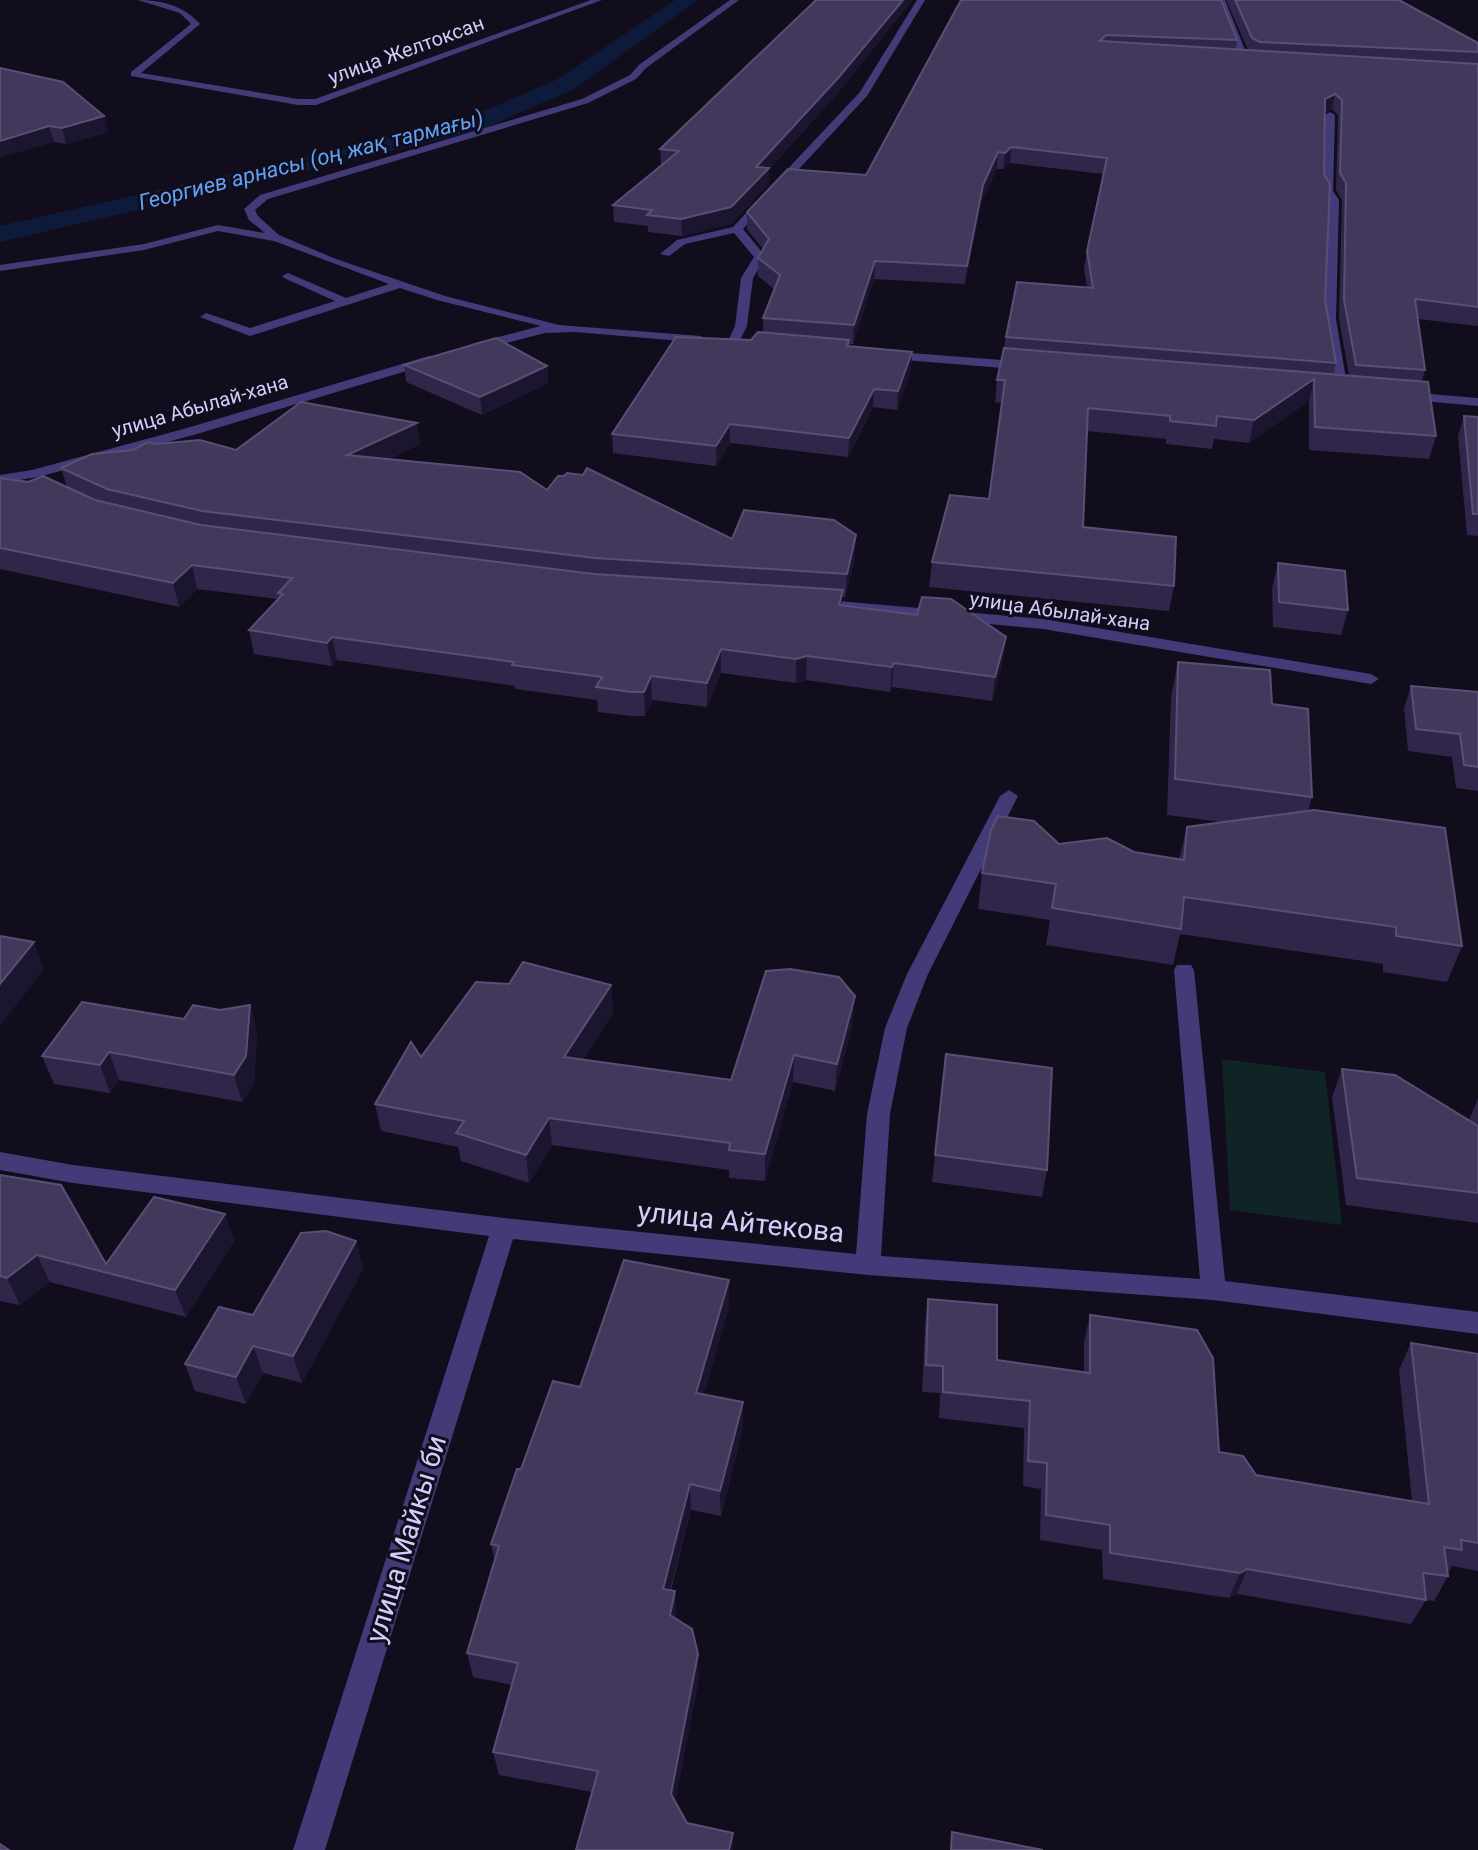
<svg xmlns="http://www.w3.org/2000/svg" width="1478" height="1850" font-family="Roboto,sans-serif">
<rect width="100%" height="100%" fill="#110d1c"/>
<!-- green -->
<polygon fill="#102426" points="1222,1059 1325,1072 1342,1225 1230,1210"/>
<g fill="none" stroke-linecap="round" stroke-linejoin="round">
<!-- canal -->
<polygon fill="#0e1a3a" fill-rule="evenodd" points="675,0 698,0 574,89 478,131 0,242 0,226 461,121 558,79"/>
<!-- minor -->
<g fill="#433b78" fill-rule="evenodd">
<path d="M138,0C162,0 184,6 200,24L141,73L298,99H315L591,0H602L316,105H298L131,76V72L191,24L180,13Z"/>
<polygon points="730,0 739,0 646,68 636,79 588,103 268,199 255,210 258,216 279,235 336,259 445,296 559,325 701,336 707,340 705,343 575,332 545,333 475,351 471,350 471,344 541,326 437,300 400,288 250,336 200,317 206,313 250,328 335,301 284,278 282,276 288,273 346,298 389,284 274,241 218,231 144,250 0,271 0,265 144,244 218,225 265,233 249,220 244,209 260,195 582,99 630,75 640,64"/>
<polygon points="917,0 925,0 867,96 743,229 766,257 753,278 747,326 737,346 729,346 727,343 735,326 741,278 754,257 734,233 685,244 669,256 660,254 677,240 733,227 860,92"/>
<polygon points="1217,0 1225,0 1247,55 1264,60 1264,64 1240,59"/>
<polygon points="1330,112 1335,115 1333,191 1339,200 1336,319 1348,391 1342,395 1336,391 1324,319 1329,200 1323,191 1325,115"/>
<polygon points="884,351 1027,362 1033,366 1027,370 880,358 878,355"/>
<polygon points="429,356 435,360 433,363 197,434 38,477 0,483 0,475 32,470 187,428"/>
<polygon points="1406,392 1478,398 1478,406 1401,399 1401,393"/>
<polygon points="816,599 1043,619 1371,674 1379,679 1371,684 1043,629 810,607 808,604"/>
<polygon points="1009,790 1018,796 928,974 907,1028 890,1114 881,1256 1200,1279 1174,970 1177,965 1191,965 1194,970 1225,1281 1478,1312 1478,1334 1213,1300 868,1275 513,1239 325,1850 293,1850 489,1236 73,1183 0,1170 0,1152 73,1165 504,1218 856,1254 867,1114 885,1028 907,974 1000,796"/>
</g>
</g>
<!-- wall -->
<g fill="#302649" fill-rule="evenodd">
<path d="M961,0L1237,40L1236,49L1248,50L1226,0H1399L1478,43V326L1418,319L1425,370L1422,381L1436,436L1429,459L1309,450V401L1249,443L1214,439L1212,449L1166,444V439L1087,431L1083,527L1174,586L1169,611L929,587L932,562L989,499L1002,403L995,402L997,380L1006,337L1087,287L1084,269L1087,251L1103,174L1010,163L1003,169H997L981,202L965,284L874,279L853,344H849V346L911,370L897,410L873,407L848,457L730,443L716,466L613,453L612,434L763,333V318L774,289L758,276V258L763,249L747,229V212L866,175ZM1332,109L1338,115L1336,190L1342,200L1339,319L1349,375L1334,374L1336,363L1325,300L1324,174L1325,113Z"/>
<polygon points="0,68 104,116 108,132 66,144 54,142"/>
<polygon points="839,92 769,169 769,184 731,224 682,236 648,232 648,226 614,222 613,205 661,165 660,149"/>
<polygon points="404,365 547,366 548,383 482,415 406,382"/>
<polygon points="1464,416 1478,417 1478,536 1467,535 1458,436"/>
<polygon points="417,423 420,444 389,459 547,490 732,539 855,558 845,597 842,597 842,605 1003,661 992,701 892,687 890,692 806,680 796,683 721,673 707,707 652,700 645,716 632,716 598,712 597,700 515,689 515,686 337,660 332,666 254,654 249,630 278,599 197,589 179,607 0,569 0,478 67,487 61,468 156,444 236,450"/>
<polygon points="1278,563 1348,610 1341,635 1273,627 1272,588"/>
<polygon points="1178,662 1272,704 1312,797 1308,811 1462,946 1447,982 1383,972 1383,964 1180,934 1173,965 1046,945 1050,920 978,909 982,873 1059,844 1134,852 1179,859 1187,827 1222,822 1167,815 1171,697"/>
<polygon points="1411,686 1478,692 1478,791 1456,788 1452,757 1408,751 1404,708"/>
<polygon points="509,984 611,985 613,1013 583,1060 731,1080 853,1023 835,1091 793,1082 765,1181 729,1178 729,1170 552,1145 529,1183 461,1161 458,1147 381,1131 375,1104 421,1057"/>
<polygon points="250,1005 257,1032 254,1083 242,1102 119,1080 110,1093 54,1084 42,1056 184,1019"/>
<polygon points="946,1054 1047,1170 1042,1197 932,1182"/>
<polygon points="1342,1069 1469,1120 1478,1099 1478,1223 1346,1205 1332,1097"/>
<polygon points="0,1175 106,1264 225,1214 234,1241 186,1317 50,1282 20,1305 0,1301"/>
<polygon points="356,1241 363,1269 302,1383 263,1373 246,1404 195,1391 185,1364"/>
<polygon points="928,1299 997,1360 1084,1372 1084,1342 1090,1315 1219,1452 1256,1475 1412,1501 1399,1370 1411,1343 1478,1354 1478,1571 1452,1566 1448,1574 1448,1576 1434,1601 1426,1600 1411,1624 1237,1594 1229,1598 1103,1579 1102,1550 1040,1540 1041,1489 1023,1486 1024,1428 939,1418 940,1393 922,1392 925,1326"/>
<polygon points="729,1307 704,1394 743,1402 743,1428 721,1516 691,1510 671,1590 675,1591 676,1618 699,1678 675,1801 687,1823 733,1833 733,1850 576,1850 592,1792 499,1775 493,1752 512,1685 473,1677 467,1653 495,1561 491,1544 521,1469 580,1387"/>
</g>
<!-- shaded-wall -->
<g fill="#1c152f">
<polygon points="903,0 913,0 839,92 769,169 769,184 731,224 682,236 681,219 756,167"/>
<polygon points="1335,94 1332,109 1322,115 1325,99"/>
<polygon points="104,116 108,132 66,144 62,128"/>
<polygon points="49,126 54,142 0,158 0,141"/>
<polygon points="1011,147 1010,163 1003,169 1005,153"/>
<polygon points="998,152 997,169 981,202 965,284 967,266 983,185"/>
<polygon points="875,261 874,279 853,344 854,325"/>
<polygon points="912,352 911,370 897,410 898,391"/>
<polygon points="547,366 548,383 482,415 480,397"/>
<polygon points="1314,379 1309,401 1249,443 1254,420"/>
<polygon points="874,389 873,407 848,457 849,438"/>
<polygon points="417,423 420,444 351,477 347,455"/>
<polygon points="730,424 730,443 716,466 716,446"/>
<polygon points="856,535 855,558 845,597 847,574"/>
<polygon points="192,565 197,589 179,607 173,583"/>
<polygon points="332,637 337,660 332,666 327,643"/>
<polygon points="1006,637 1003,661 992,701 995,677"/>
<polygon points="721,649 721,673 707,707 707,683"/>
<polygon points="807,656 806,680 796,683 796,659"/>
<polygon points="894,663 892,687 890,692 892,667"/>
<polygon points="651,676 652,700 645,716 644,692"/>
<polygon points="34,942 44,969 0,1026 0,984"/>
<polygon points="611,985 613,1013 567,1085 564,1057"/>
<polygon points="855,996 853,1023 835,1091 837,1064"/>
<polygon points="250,1005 257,1032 254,1083 242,1102 234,1075"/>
<polygon points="109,1052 119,1080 110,1093 100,1065"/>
<polygon points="794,1055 793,1082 765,1181 765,1154"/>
<polygon points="549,1118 552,1145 529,1183 526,1155"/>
<polygon points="225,1214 234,1241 186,1317 175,1290"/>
<polygon points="356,1241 363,1269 302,1383 293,1356"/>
<polygon points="37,1255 50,1282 20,1305 7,1278"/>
<polygon points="729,1280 729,1307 697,1419 696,1393"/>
<polygon points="253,1346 263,1373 246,1404 236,1377"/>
<polygon points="743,1402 743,1428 721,1516 720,1491"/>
<polygon points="690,1484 691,1510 664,1613 663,1589"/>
<polygon points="1247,1569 1237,1594 1229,1598 1240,1573"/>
<polygon points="675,1591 676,1616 671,1639 670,1615"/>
<polygon points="698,1654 699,1678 672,1816 671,1794"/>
<polygon points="733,1833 733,1850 729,1850"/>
</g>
<!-- building -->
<g fill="#42385c" stroke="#594f75" stroke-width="2">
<polygon points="816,0 903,0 839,77 756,167 769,168 731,207 681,219 647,215 652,210 613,205 679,151 660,149"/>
<polygon points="961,0 1221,0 1237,40 1106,35 1100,41 1478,64 1478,307 1415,299 1425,370 1356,365 1344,300 1346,183 1340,173 1342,100 1335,94 1325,99 1324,174 1330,184 1325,300 1336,363 1006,337 1017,282 1093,288 1087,251 1107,158 1011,147 1005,153 998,152 983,185 967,266 875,261 854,325 763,318 780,275 758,258 769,239 747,212 788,169 866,175"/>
<polygon points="1235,0 1399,0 1478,43 1478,52 1260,42 1252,38"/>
<polygon points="0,68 63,82 104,116 62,128 49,126 0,141"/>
<polygon points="758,332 849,340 847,346 912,352 898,391 874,389 849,438 730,424 716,446 612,434 676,337 751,340"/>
<polygon points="496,338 547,366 480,397 404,365"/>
<polygon points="1004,348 1428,382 1436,436 1315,427 1314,379 1254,420 1217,416 1216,426 1170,421 1170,416 1088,408 1083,527 1176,537 1174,586 932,562 950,495 989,499 1005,380 997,380"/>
<polygon points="301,402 417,423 347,455 520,472 547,490 558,476 564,476 567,473 583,475 587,468 732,539 744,510 834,520 856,535 847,574 595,558 202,511 107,489 61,468 92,454 133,450 148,442 156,444 200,440 236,450"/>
<polygon points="1464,416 1478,417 1478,514 1473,514"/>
<polygon points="43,476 95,500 201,525 594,574 843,590 839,605 917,615 922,597 951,599 1006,637 995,677 894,663 892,667 807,656 796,659 721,649 707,683 651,676 644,692 631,692 596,687 602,677 512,665 514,662 332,637 327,643 249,630 283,594 278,593 292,578 192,565 173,583 0,548 0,478 28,482"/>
<polygon points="1278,563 1345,571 1348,610 1279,602"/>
<polygon points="1178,662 1270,670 1272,704 1308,709 1312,797 1175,779"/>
<polygon points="1411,686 1478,692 1478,767 1464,765 1460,734 1416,729"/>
<polygon points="1314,810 1445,828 1462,946 1396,936 1396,927 1184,897 1181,929 1052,908 1056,884 982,873 991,830 998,816 1034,821 1059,844 1107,838 1134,852 1184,860 1187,827"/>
<polygon points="0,936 34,942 0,984"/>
<polygon points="523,962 611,985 564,1057 731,1080 766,971 790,969 839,977 855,996 837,1064 794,1055 765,1154 729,1150 730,1143 549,1118 526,1155 456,1133 464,1121 375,1104 411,1042 421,1057 476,982 509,984"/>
<polygon points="82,1002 184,1019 193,1005 220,1010 250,1005 246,1056 234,1075 109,1052 100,1065 42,1056"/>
<polygon points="946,1054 1052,1068 1047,1170 935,1155"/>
<polygon points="1342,1069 1395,1075 1478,1126 1478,1193 1357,1178"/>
<polygon points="0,1175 61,1185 106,1264 154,1197 225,1214 175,1290 37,1255 7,1278 0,1276"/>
<polygon points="326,1231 356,1241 293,1356 253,1346 236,1377 185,1364 219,1307 253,1315 301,1233"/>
<polygon points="624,1260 729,1280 696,1393 743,1402 720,1491 690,1484 663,1589 675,1591 670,1615 692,1629 698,1654 671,1794 687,1823 733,1833 729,1850 576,1850 598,1771 493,1752 518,1663 467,1653 499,1546 491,1544 517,1469 521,1469 553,1381 580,1387"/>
<polygon points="928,1299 997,1305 997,1360 1090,1373 1090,1315 1197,1330 1213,1358 1219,1452 1243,1456 1256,1475 1429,1504 1411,1343 1478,1354 1478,1543 1461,1540 1462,1550 1444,1547 1448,1576 1423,1573 1426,1600 1247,1569 1240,1573 1110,1553 1110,1525 1046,1515 1047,1463 1028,1461 1030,1401 943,1392 943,1366 926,1365"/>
<polygon points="952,1832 1043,1850 951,1850"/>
<polygon points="0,1844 9,1850 0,1850"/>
</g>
<g text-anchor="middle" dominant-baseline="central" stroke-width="6" stroke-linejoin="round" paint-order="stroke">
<!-- far-street labels -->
<g font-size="20" fill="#d6ccfb" stroke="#110d1c">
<text transform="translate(406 50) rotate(-20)">улица Желтоксан</text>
<text transform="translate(200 406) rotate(-16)">улица Абылай-хана</text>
<text transform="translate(1060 611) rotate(8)">улица Абылай-хана</text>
</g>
<!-- far-water labels -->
<g font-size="22" font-style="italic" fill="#61a2f4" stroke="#110d1c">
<text transform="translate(311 160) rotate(-14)">Георгиев арнасы (оң жақ тармағы)</text>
</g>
<!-- near-street labels -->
<g font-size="28" fill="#d6ccfb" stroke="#110d1c">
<text transform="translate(741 1222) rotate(6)">улица Айтекова</text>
<text transform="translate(406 1539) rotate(-73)">улица Майкы би</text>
</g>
</g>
</svg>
